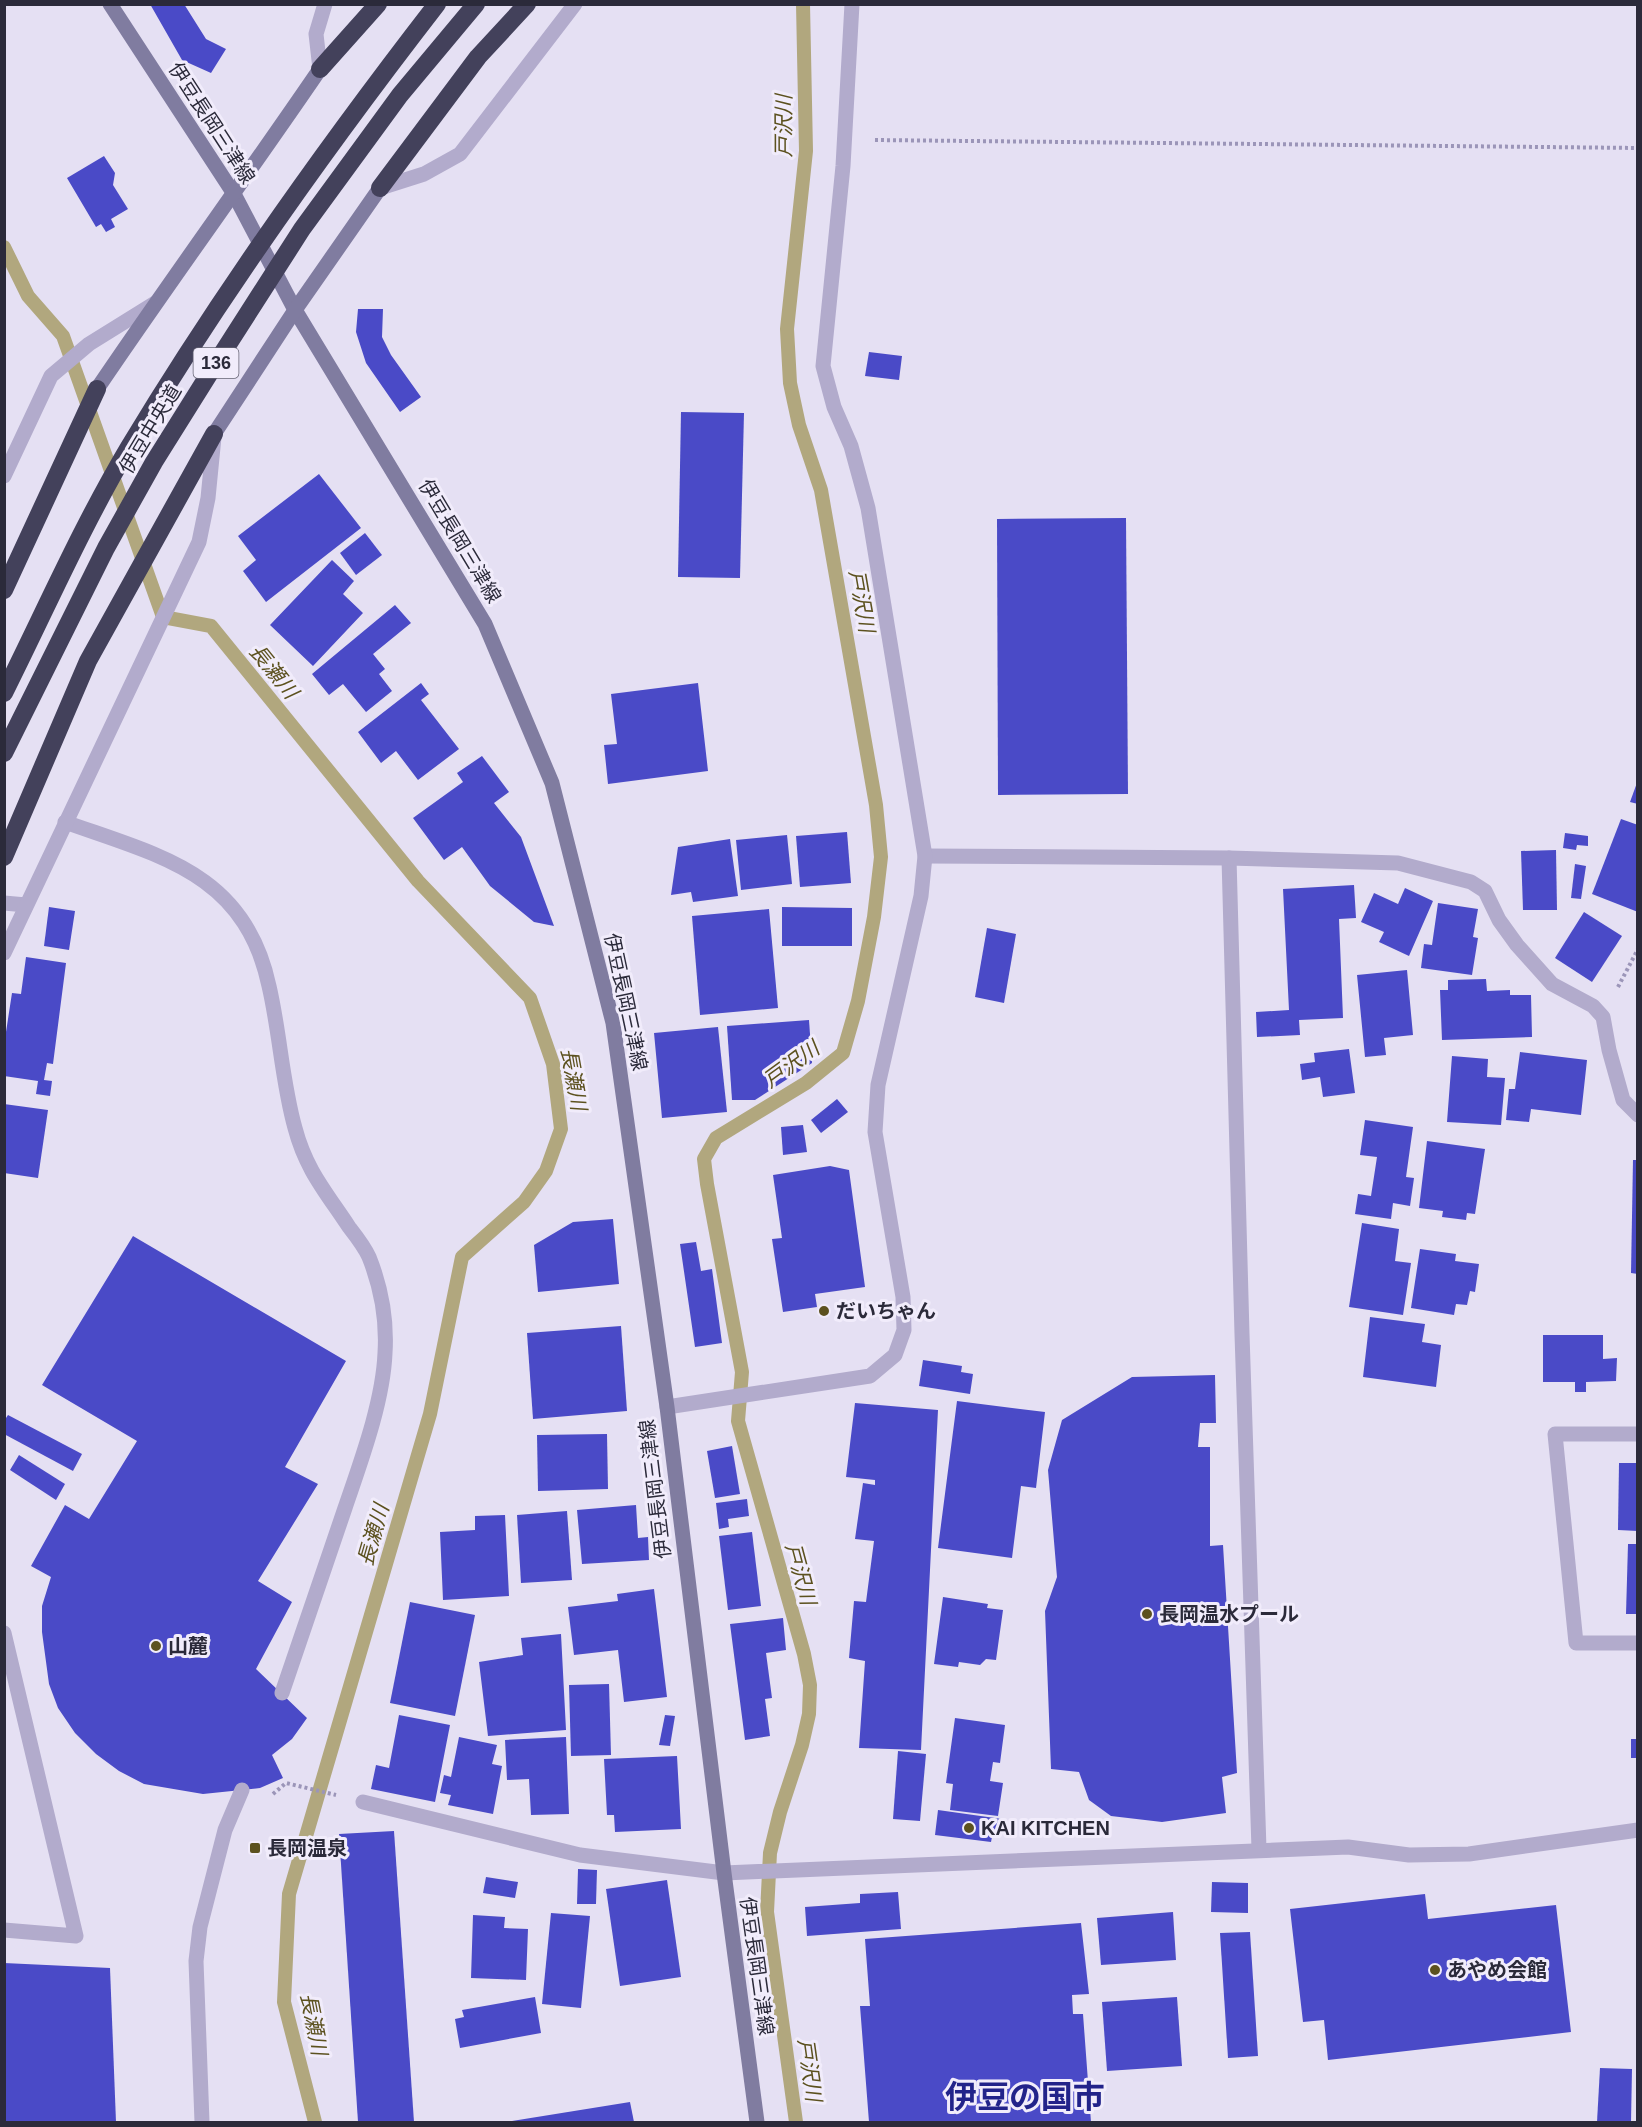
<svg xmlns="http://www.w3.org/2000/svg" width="1642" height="2127" font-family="Arial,'Noto Sans JP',sans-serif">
<rect width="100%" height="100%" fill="#e5e0f3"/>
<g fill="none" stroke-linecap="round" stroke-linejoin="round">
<!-- stream -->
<g stroke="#b1a77e" stroke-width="14">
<polyline points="4,247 28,296 63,336 163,617 211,626 418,881 530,998 553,1064 561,1129 546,1171 524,1202 462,1257 430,1414 289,1894 284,2002 315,2122"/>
<polyline points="796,2122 767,1912 770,1853 780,1812 802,1745 809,1714 810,1685 804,1654 738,1421 742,1372 707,1184 704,1159 716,1138 806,1083 843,1053 858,1001 874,917 881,857 876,805 821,490 799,425 790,383 787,329 806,151 803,4"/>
</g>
</g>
<!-- building -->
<g fill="#4a4ac7">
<polygon points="150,4 184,4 206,39 226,49 211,73 182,60"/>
<polygon points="104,156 115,173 113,185 128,209 111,219 115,227 106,232 101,224 96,227 67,178"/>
<polygon points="358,309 383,309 382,337 391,355 421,397 400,412 366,363 356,332"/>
<polygon points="869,352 902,356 899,380 865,376"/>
<polygon points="681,412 744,413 740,578 678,577"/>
<polygon points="319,474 361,528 266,602 243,571 256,560 238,536"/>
<polygon points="1126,518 1128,794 998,795 997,519"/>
<polygon points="365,533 382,555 356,575 340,553"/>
<polygon points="332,560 354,581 343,594 363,613 313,666 270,625"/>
<polygon points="395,605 411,623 373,654 385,669 379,674 392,691 366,712 343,684 329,695 312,674"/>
<polygon points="421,683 429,694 421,700 459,749 418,780 396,751 381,763 358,732"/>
<polygon points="698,683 708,771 608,784 604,745 617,744 611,694"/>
<polygon points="482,756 509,792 494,803 521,837 554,926 534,922 490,886 462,847 444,860 413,818 463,782 457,773"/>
<polygon points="1638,780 1638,804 1630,802"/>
<polygon points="1621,819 1638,825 1638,912 1592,894"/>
<polygon points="847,832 851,883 800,887 796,836"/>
<polygon points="1565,833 1588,836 1588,846 1577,845 1576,850 1563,848"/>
<polygon points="787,835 792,884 741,890 736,840"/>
<polygon points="730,839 738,896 693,902 691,892 671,895 678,847"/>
<polygon points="1556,850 1557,910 1523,910 1521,851"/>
<polygon points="1575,864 1586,866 1581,899 1571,898"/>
<polygon points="1354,885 1356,918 1339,919 1343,1018 1299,1020 1300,1035 1257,1037 1256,1012 1289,1010 1283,889"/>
<polygon points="1405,888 1433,901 1409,956 1379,942 1384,932 1361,922 1374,893 1398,904"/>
<polygon points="1438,903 1478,909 1473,937 1478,938 1472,975 1421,968 1424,944 1432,945"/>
<polygon points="49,907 75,911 69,950 44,946"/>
<polygon points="782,907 852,908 852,946 782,946"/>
<polygon points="769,909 778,1008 700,1015 692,916"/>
<polygon points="1584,912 1622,936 1592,982 1555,958"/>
<polygon points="987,928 1016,934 1004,1003 975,997"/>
<polygon points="26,957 66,963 53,1064 47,1063 44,1080 52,1081 50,1096 36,1094 38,1081 4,1076 4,1045 12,993 21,994"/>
<polygon points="1407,970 1413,1035 1384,1038 1386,1055 1365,1057 1357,975"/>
<polygon points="1486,979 1487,991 1510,990 1510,995 1531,995 1532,1037 1442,1040 1440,990 1448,990 1448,980"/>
<polygon points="809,1020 812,1063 755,1100 732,1100 727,1026"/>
<polygon points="718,1027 727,1112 662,1118 654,1033"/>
<polygon points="1349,1049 1355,1093 1323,1097 1320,1077 1302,1080 1300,1064 1315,1062 1314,1053"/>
<polygon points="1520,1052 1587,1060 1581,1115 1531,1109 1529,1122 1506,1120 1509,1089 1515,1089"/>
<polygon points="1452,1056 1488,1059 1487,1077 1505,1078 1501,1125 1447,1122"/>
<polygon points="837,1099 848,1112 821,1133 811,1120"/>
<polygon points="4,1104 48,1110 38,1178 4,1173"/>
<polygon points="1365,1120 1413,1127 1406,1177 1414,1178 1410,1206 1393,1203 1391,1219 1355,1214 1358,1194 1371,1196 1377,1157 1360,1155"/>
<polygon points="803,1125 807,1152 783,1155 781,1127"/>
<polygon points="1427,1141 1485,1149 1475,1214 1467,1213 1466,1220 1442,1217 1443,1211 1419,1208"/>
<polygon points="1633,1160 1638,1160 1638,1274 1631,1273"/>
<polygon points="830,1166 849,1170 865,1287 815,1294 817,1307 783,1312 772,1239 782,1238 773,1175"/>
<polygon points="613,1219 619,1284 538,1292 534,1245 573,1222"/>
<polygon points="1362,1223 1399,1229 1395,1261 1411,1263 1403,1315 1349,1307"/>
<polygon points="133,1236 346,1361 285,1467 318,1484 258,1581 292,1602 256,1669 307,1718 292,1739 272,1755 283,1778 260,1788 203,1794 144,1784 119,1771 96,1754 75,1733 58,1708 49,1684 42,1632 42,1606 51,1577 31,1566 65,1505 89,1519 137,1441 42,1385"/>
<polygon points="696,1242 701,1271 712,1269 722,1343 695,1347 680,1244"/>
<polygon points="1420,1249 1456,1254 1455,1261 1479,1264 1475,1292 1470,1291 1467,1305 1456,1304 1454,1315 1411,1308"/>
<polygon points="1370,1317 1425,1324 1422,1342 1441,1345 1436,1387 1363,1377"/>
<polygon points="621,1326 627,1411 533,1419 527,1333"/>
<polygon points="1543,1335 1603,1335 1603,1359 1617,1358 1616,1381 1586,1382 1586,1392 1575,1392 1575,1382 1543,1382"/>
<polygon points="923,1360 962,1366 961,1372 973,1374 970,1394 919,1386"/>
<polygon points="1215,1375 1216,1423 1200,1423 1198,1447 1210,1447 1210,1546 1223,1545 1237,1773 1222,1777 1226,1813 1162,1822 1111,1816 1089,1800 1079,1772 1051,1769 1045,1611 1057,1577 1048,1470 1062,1420 1132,1377"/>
<polygon points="957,1401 1045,1412 1036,1488 1021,1486 1012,1558 938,1548"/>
<polygon points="855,1403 938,1410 921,1750 859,1748 865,1661 849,1658 854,1601 866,1602 874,1541 855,1539 863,1483 875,1485 875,1480 846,1477"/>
<polygon points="8,1415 82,1454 73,1471 4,1434 4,1421"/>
<polygon points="607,1434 608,1489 538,1491 537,1435"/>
<polygon points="732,1446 740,1494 715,1498 707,1451"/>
<polygon points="19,1455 65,1484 56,1500 10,1470"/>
<polygon points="1619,1463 1638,1463 1638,1531 1618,1530"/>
<polygon points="747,1499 749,1516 728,1519 729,1527 719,1529 716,1503"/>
<polygon points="636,1505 638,1538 648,1537 649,1560 582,1564 577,1510"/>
<polygon points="567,1511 572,1580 521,1583 517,1515"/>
<polygon points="505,1515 509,1596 443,1600 440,1532 475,1530 475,1516"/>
<polygon points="752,1532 761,1606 728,1610 719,1536"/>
<polygon points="1628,1544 1638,1544 1638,1614 1626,1614"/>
<polygon points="654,1589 667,1697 624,1702 618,1650 574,1655 568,1607 618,1601 617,1594"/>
<polygon points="943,1597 988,1604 987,1608 1003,1610 996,1660 986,1659 980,1665 959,1662 958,1667 934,1664"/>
<polygon points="410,1602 475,1615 455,1716 390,1703"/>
<polygon points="783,1618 786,1650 766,1653 772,1698 765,1699 770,1736 745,1740 730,1624"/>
<polygon points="561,1634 566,1730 488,1736 479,1662 523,1655 521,1638"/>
<polygon points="609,1684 611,1755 571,1756 569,1685"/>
<polygon points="399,1715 450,1725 435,1802 371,1789 376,1765 389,1768"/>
<polygon points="665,1715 675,1716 670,1746 659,1745"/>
<polygon points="955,1718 1005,1725 1000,1763 993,1762 990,1781 1003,1783 998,1816 950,1810 953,1784 946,1783"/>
<polygon points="459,1737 497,1745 492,1764 502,1766 493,1814 448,1805 451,1795 440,1793 444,1775 451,1777"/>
<polygon points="566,1737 569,1814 531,1815 529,1779 507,1780 505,1740"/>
<rect x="1631" y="1739" width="7" height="19"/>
<polygon points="898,1751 926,1754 920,1821 893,1819"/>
<polygon points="677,1756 681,1829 615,1832 614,1815 607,1815 604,1759"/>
<polygon points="938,1810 1002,1819 1001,1833 993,1832 991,1842 935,1835"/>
<polygon points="394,1831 414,2122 358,2122 339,1834"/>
<polygon points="578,1869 597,1870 596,1904 577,1904"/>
<polygon points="486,1877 518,1882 515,1898 483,1893"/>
<polygon points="667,1880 681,1977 620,1986 606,1889"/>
<polygon points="1212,1882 1248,1883 1248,1913 1211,1912"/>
<polygon points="898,1892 901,1929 807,1936 805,1907 860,1903 860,1894"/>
<polygon points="1425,1894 1428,1919 1556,1905 1571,2032 1328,2060 1324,2020 1303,2022 1290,1909"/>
<polygon points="1173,1912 1176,1960 1101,1965 1097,1918"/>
<polygon points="551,1913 590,1916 581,2008 542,2004"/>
<polygon points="473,1915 505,1917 504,1928 528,1929 526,1980 471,1978"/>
<polygon points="1081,1923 1089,1994 1072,1995 1073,2014 1083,2014 1091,2122 869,2122 860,2006 870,2006 865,1939"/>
<polygon points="1250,1932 1258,2056 1228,2058 1220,1933"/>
<polygon points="4,1963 110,1968 116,2122 4,2122"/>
<polygon points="535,1997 541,2033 460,2048 455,2019 464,2017 462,2010"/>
<polygon points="1177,1997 1182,2066 1107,2071 1102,2002"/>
<polygon points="1600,2068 1632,2069 1631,2122 1597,2122"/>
<polygon points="630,2102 634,2122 512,2122 512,2121"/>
</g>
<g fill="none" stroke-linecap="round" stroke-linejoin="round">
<!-- path -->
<g stroke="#9b95b8" stroke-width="4" stroke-dasharray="3 3" stroke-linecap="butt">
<polyline points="875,140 1638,148"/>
<polyline points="1618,987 1638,949"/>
<polyline points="273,1794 286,1783 336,1795"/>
</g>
<!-- lane -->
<g stroke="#b2abcc" stroke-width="15">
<path d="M65,822C160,856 245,873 269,986C280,1033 282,1082 295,1128C306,1170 326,1192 349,1227C356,1236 364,1246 369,1257C381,1287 387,1321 385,1353C383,1402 361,1461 345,1508C324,1569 303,1631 282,1693"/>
<polyline points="1229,858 1242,1334 1259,1849"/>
<polyline points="4,1633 76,1936 4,1930"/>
<polyline points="363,1802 580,1855 724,1873"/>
<polyline points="202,2122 196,1961 200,1927 225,1830 242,1790"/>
</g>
<!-- street -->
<g stroke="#b2abcc" stroke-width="15">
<polyline points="320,69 316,34 325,4"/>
<polyline points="380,188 424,174 460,154 575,4"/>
<polyline points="4,476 51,376 89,344 155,303"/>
<polyline points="925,856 1229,858 1398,863 1471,882 1485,891 1499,920 1517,945 1552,984 1593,1006 1603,1017 1609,1050 1623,1100 1638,1115"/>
<polyline points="4,903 26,905"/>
<polyline points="4,953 199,542 208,498 214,437"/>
<polyline points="667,1407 870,1376 895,1355 904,1330 903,1297 875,1132 878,1085 921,896 925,856 868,508 851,446 834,407 823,366 843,166 852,4"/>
<polyline points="1638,1434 1555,1434 1576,1643 1638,1643"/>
<polyline points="724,1873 1348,1847 1409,1855 1469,1854 1638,1830"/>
</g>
<!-- secondary -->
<g stroke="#807ca0" stroke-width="15">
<polyline points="110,4 234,194 295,310 485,624 552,783 613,1023 667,1407 724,1873 757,2122"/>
<path d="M97,389C170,281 247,176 320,69"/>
<polyline points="214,434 295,310 380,188"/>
</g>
<!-- highway -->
<g stroke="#43415b" stroke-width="18">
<polyline points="320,69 378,4"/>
<polyline points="380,188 478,57 527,4"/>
<polyline points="4,590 97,389"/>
<polyline points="4,857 88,661 214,434"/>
</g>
<!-- highway-bridge -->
<g stroke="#43415b" stroke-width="18">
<path d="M4,693C45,611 82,526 129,447C222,293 327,146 437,4"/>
<polyline points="4,753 106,548 154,462 211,371 302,229 400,95 476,4"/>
</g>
</g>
<!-- markers -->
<g fill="#5c511f" stroke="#f1ecfb" stroke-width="2">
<circle cx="824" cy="1311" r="6"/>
<circle cx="1147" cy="1614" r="6"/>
<circle cx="156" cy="1646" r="6"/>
<circle cx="969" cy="1828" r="6"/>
<rect x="249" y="1842" width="12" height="12" rx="3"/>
<circle cx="1435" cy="1970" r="6"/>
</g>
<g text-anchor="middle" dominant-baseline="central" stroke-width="6" stroke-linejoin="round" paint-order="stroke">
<!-- shield labels -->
<rect fill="#f1ecfb" stroke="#666474" stroke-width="1.5" x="193.5" y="348" width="45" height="30" rx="4.5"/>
<g font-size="18" font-weight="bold" fill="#2b2a3a">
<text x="216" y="363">136</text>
</g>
<!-- street labels -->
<g font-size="20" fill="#2b2a3a" stroke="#f1ecfb">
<text transform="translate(212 123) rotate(57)">伊豆長岡三津線</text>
<text transform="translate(150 429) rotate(-59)">伊豆中央道</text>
<text transform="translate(460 541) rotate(59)">伊豆長岡三津線</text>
<text transform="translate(626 1002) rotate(78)">伊豆長岡三津線</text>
<text transform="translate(655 1489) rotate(-97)">伊豆長岡三津線</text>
<text transform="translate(757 1966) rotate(82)">伊豆長岡三津線</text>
</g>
<!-- poi labels -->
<g font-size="20" font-weight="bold" fill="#2b2a3a" stroke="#f1ecfb" text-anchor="start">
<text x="836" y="1311">だいちゃん</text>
<text x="1159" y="1614">長岡温水プール</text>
<text x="168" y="1646">山麓</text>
<text x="981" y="1828">KAI KITCHEN</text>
<text x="267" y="1848">長岡温泉</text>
<text x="1447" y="1970">あやめ会館</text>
</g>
<!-- water labels -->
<g font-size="21" font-style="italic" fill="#5c511f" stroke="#f1ecfb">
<text transform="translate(783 126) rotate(-90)">戸沢川</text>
<text transform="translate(862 601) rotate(80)">戸沢川</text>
<text transform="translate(274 671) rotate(51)">長瀬川</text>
<text transform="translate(791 1064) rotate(-36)">戸沢川</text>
<text transform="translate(574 1079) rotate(80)">長瀬川</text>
<text transform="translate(373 1535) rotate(-74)">長瀬川</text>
<text transform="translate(801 1574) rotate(75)">戸沢川</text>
<text transform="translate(314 2024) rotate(79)">長瀬川</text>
<text transform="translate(810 2070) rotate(82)">戸沢川</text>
</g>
<!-- town labels -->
<g font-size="32" font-weight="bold" fill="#22238a" stroke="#f1ecfb">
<text x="1025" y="2097">伊豆の国市</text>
</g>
</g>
<!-- border -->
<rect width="1642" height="2127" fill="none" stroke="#2b2a3a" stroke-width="12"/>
</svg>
